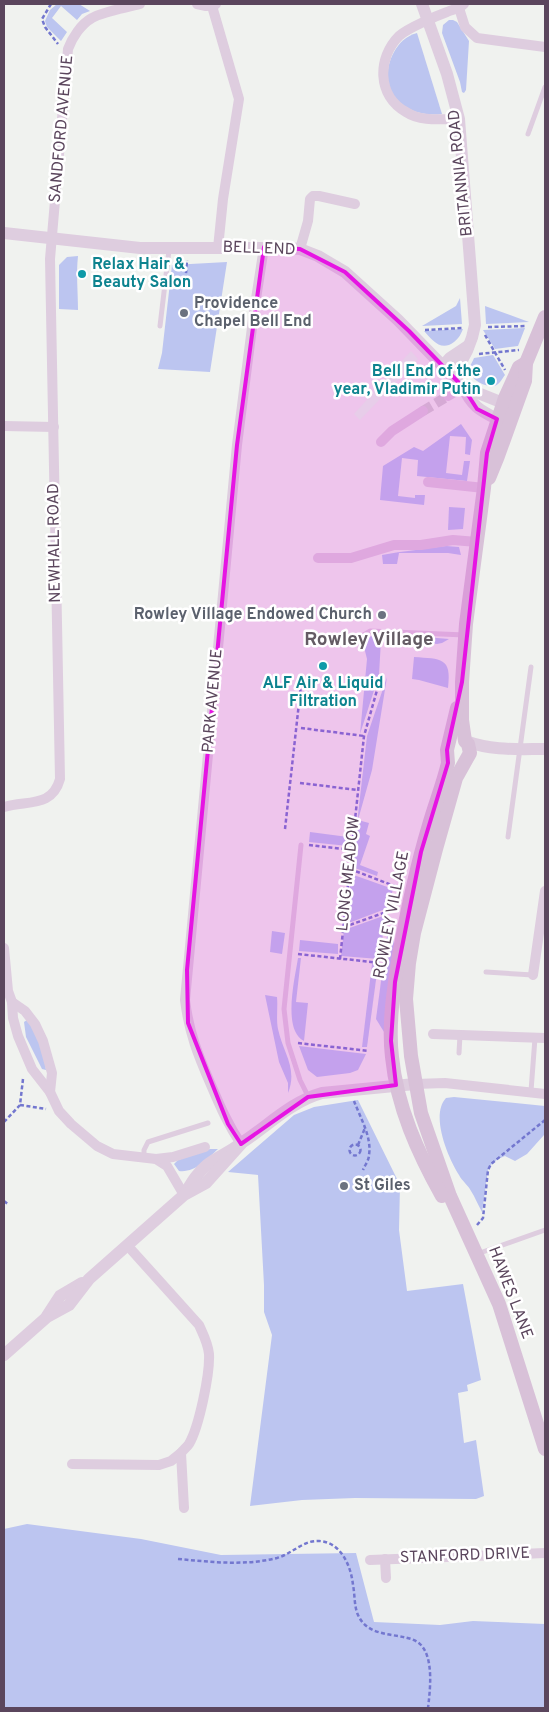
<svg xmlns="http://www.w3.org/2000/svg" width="549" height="1712" font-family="Overpass,sans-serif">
<rect width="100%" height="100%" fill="#f0f2ef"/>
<!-- commercial -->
<polygon fill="#e8fceb" points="411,351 418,359 360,420 354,414"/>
<!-- green -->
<g fill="#bcc5f0">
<polygon points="57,4 79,4 90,11 82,14 77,20 61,6 52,18 67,32 61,41 47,27 45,21 50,10"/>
<polygon points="449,20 453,20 457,22 469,41 466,90 464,93 462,92 460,82 442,33 443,25"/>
<path d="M417,33L442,114C404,119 374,89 394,52C399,43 406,36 417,33Z"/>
<path d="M78,256C76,274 78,291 78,310L59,309V265L67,257Z"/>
<polygon points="227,262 210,372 158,369 162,353 172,265"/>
<polygon points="460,298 462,324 422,326 456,306"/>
<polygon points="485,306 529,322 486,324"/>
<polygon points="525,328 518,346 495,349 483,330"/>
<path d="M463,329C461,334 459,338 454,342C441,352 432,340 424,331Z"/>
<path d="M493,355L505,375C502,379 499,385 494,386C486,388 468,378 469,369C470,365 473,361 474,358Z"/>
<polygon points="461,424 472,440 470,455 465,454 466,437 450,436 446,473 462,475 464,461 470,461 467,481 417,476 418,460 402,458 398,496 415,498 415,495 425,495 424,505 380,500 383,466 414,447 423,451"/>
<polygon points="449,507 465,508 463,529 448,530"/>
<path d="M446,546L459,547L461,555L448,553H399L397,564H383L382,555C403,551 425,549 446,546Z"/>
<polygon points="389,634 449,639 442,643 437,644 381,640 379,675 360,734 367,659 362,639 376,635"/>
<path d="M414,657C441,659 452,657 448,688L419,680L412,679Z"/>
<polygon points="387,677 372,770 358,820 369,823 366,834 370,836 360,865 378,872 377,876 352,867 367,736"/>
<polygon points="310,832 348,837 348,846 309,842"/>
<polygon points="351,874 393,889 388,908 346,924"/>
<polygon points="386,915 379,959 341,956 344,930"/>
<polygon points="272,931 285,933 282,954 270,952"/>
<polygon points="392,931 396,951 389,1040 376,1019 387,936"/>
<polygon points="300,940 338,944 338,954 299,951"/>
<path d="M298,958H301L296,1002L308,1003L304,1041C282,1030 295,978 298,958Z"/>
<polygon points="372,964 378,965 367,1047 362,1047"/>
<path d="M265,995L277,997C278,1007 276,1019 278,1029C283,1053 298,1068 288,1093V1083L279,1062Z"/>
<path d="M27,1020L31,1021C37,1037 45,1054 46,1070L42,1069L26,1037L24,1022Z"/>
<polygon points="299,1046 366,1054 358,1070 350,1073 317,1077 308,1070"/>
<path d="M454,1097L545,1106V1132L544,1135L527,1154L515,1161L505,1156C497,1159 492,1162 488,1170L482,1212C478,1205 475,1197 471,1191C468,1185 462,1181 459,1175C448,1158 430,1115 446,1098Z"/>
<polygon points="358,1100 400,1185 399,1230 407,1291 463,1284 481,1380 467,1385 468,1391 458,1393 464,1443 476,1440 484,1496 476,1499 355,1498 302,1500 250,1506 272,1335 264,1312 264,1285 258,1175 228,1172 294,1115 314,1107"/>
<path d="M210,1149H218C207,1159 195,1173 179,1171L174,1164L178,1160Z"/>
<polygon points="27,1524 141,1539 221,1555 356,1553 374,1622 440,1625 473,1621 545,1624 545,1708 4,1708 4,1529"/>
</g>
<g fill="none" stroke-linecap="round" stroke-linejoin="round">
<!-- minor-tunnel -->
<polyline stroke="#d2d0d2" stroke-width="10" stroke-dasharray="10 5" stroke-linecap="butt" points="423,411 448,396"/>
<!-- path -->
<g stroke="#7377cf" stroke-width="2.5" stroke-dasharray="4 2.5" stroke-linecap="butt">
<polyline points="51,4 42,19 45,27 58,44"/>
<polyline points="185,286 187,260"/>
<polyline points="488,327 527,326"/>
<polyline points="425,330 462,328"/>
<polyline points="485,335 505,370"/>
<polyline points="479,354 519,350"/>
<polyline points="301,728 364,736"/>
<polyline points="300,783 358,790"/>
<polyline points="285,829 302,676"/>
<polyline points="309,845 352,850"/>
<polyline points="350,869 397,887"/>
<polyline points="344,927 389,911"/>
<polyline points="298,954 381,963"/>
<polyline points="340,959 364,736 381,676"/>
<polyline points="298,1043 369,1051"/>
<path d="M354,1101C360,1117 372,1137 369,1155C369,1160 365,1165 363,1170"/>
<polyline points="20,1105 46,1109"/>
<polyline points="4,1122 20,1105 23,1079"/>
<circle cx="355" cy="1150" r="5.5"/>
<polyline points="358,1145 365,1128"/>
<polyline points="4,1201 9,1205"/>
<polyline points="477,1225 483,1218 488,1170 491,1164 545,1120"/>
<path d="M178,1559C211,1562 245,1566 277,1558C292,1554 303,1540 319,1541C341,1542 351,1566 353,1585C355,1595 354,1606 358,1615C370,1642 407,1630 421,1645C434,1659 430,1691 428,1708"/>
</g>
<!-- service -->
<g stroke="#decddf" stroke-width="5">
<polyline points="528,134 545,87"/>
<polyline points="160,326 169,250"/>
<polyline points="314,638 354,641 370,631 465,635"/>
<polyline points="508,837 531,667"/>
<polyline points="301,845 284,1009 288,1043 300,1080 308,1096"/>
<polyline points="486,972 533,975"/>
<polyline points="459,1053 460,1035"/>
<polyline points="531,1091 535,1038"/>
<polyline points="144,1158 144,1150 148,1142 208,1123"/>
<polyline points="477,1254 545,1230"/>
</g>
<!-- minor -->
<g stroke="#decddf" stroke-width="10">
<polyline points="197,4 206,6 216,4"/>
<polyline points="212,6 239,99 223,199 218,248"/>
<polyline points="459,8 465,27 477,38 545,47"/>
<path d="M459,119C441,119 421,122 406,112C377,96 377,58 399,36C408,28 436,16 447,12C454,9 459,9 464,4"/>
<polyline points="300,249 308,221 310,199 313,196 319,196 355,204"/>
<polyline points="448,396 463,387"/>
<polyline points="4,426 54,427"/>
<polyline points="381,442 392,431 423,411"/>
<polyline points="428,482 484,488"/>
<polyline points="318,558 351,558 394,545 421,545 453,540 477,542"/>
<path d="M4,807C27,800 52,808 60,779L50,259L68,49C72,38 81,24 92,18C104,11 126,8 140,4"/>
<polyline points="4,948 8,991 12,1002 13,1018 18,1036 32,1069 50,1092 59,1111 71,1124 97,1146 113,1154 156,1159 167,1166 184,1195"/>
<polyline points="533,975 545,891"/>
<polyline points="12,1002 25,1011 35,1024 43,1041 52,1073 50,1092"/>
<polyline points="433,1034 545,1038"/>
<polyline points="415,1084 445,1083 545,1094"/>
<path d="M241,1144C228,1125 220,1106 211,1085C198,1055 189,1033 185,1000L237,445L254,312L264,247"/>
<polyline points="156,1159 173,1157 205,1147"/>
<path d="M127,1245L199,1325C203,1334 208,1343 209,1354C210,1374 199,1427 189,1444C187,1447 183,1450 181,1453L184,1508"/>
<polyline points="72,1464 159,1465 171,1461 181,1453"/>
<polyline points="385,1559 386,1578"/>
<polyline points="370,1560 545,1553"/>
</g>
<!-- tertiary -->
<g stroke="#decddf" stroke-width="12">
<path d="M422,4L447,74L459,119L475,325C472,343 463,361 452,376"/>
<path d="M4,233L140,248H284L300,249L318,256L345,272L398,320L463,387C472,406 479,410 497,419"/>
<polyline points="443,366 450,358 468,346"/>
<polyline points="463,387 503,403"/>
<path d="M465,741C494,751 515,749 545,749"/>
<path d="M186,1192C192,1182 198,1172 207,1165C217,1157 230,1152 240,1144C268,1126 290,1102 322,1093L415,1084"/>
<polyline points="47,1316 60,1296 82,1283"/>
<polyline points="4,1355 47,1317 69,1305 89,1279 184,1195 206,1183 241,1144"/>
</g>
<!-- secondary -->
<g stroke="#d8c1d8" stroke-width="14">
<polyline points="526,363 519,367 505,398 487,453 484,488 466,624 462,682 462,720 465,741 468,744 470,753 456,778 436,849 414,933 409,963 406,999 411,1056 421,1113 450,1196 499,1304 545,1449"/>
<polyline points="489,478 498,456 525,381 526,363 545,317"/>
<path d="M442,1196C418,1153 397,1107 392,1057C388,1024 394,988 399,955C407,911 416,868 429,825C435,804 443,784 448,763L447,750L457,708"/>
</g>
</g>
<!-- marked area -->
<path fill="#e614e3" fill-opacity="0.2" stroke="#e614e3" stroke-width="4" stroke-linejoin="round" d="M264,247L300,249L345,272L409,331L463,387L477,409L497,419L487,453L462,682L447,750L448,763L421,852L395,982L391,1041L396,1085L308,1097L241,1144L228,1124L188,1023L187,970L237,445Z"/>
<!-- markers -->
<g fill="#0f9aa8" stroke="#fff" stroke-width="2">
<circle cx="82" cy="274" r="5"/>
<circle cx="491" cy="381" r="5"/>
<circle cx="323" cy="666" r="5"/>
</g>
<g fill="#6b7280" stroke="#fff" stroke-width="2">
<circle cx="184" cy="313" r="5"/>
<circle cx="382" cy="615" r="5"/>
<circle cx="344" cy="1186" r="5"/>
</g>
<g text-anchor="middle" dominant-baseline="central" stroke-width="5" stroke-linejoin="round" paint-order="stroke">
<!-- street labels -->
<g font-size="16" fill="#5b465d" stroke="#fff">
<text transform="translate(62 129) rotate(-85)">SANDFORD AVENUE</text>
<text transform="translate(461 173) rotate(-96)">BRITANNIA ROAD</text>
<text transform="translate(259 249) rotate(2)">BELL END</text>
<text transform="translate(55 543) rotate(-91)">NEWHALL ROAD</text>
<text transform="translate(213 701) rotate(-85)">PARK AVENUE</text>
<text transform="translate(349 874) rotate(-84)">LONG MEADOW</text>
<text transform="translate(392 915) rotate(-79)">ROWLEY VILLAGE</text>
<text transform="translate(510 1293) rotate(69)">HAWES LANE</text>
<text transform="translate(465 1556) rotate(-2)">STANFORD DRIVE</text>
</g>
<!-- culture labels -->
<g font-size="16" font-weight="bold" fill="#0d838f" stroke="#fff" text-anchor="start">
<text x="92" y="265">Relax Hair &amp;<tspan x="92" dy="18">Beauty Salon</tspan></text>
<text x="481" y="372" text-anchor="end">Bell End of the<tspan x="481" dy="18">year, Vladimir Putin</tspan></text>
<text x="323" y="684" text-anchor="middle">ALF Air &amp; Liquid<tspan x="323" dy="18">Filtration</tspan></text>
</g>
<!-- worship labels -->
<g font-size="16" font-weight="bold" fill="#5b616d" stroke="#fff" text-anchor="start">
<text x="194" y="304">Providence<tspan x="194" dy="18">Chapel Bell End</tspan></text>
<text x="372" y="615" text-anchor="end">Rowley Village Endowed Church</text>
<text x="354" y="1186">St Giles</text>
</g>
<!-- quarter labels -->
<g font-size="19" font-weight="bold" fill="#645b64" stroke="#fff">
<text x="369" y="640">Rowley Village</text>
</g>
</g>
<!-- border -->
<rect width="549" height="1712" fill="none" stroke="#5b465d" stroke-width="10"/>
</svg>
